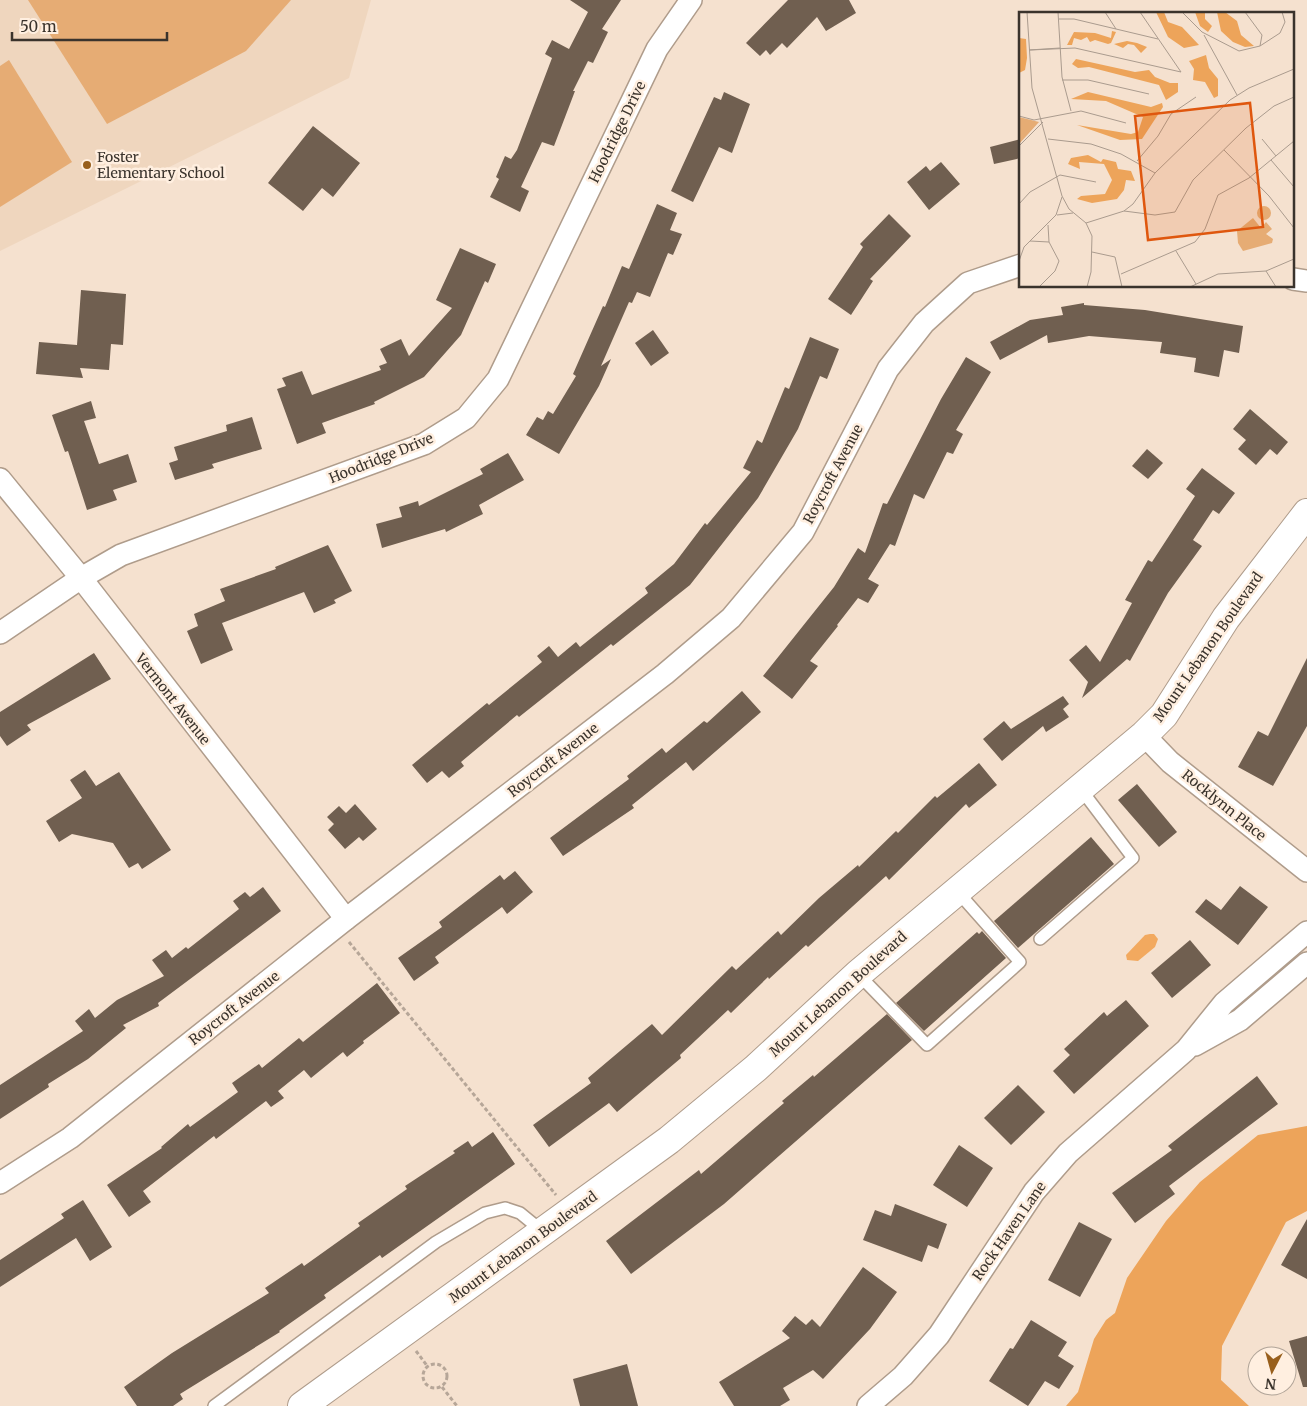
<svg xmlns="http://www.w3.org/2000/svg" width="1307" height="1406" font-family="Merriweather,serif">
<rect width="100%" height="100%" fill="#f5e1cf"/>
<!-- built -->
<polygon fill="#efd6be" points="0,0 371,0 349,78 0,251"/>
<!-- green -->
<g fill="#e6ac74">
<polygon points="28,0 291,0 246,51 107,124"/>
<polygon points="9,60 72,162 0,207 0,66"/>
</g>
<!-- forest -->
<polygon fill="#eda45a" points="1307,1126 1307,1211 1286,1222 1222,1346 1221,1380 1249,1406 1066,1406 1078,1392 1094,1339 1106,1320 1115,1313 1127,1278 1166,1221 1200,1182 1258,1135"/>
<!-- water -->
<polygon fill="#f2a95f" points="1150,934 1154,934 1158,939 1155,947 1138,961 1127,960 1126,955 1145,935"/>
<!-- building -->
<g fill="#705f50">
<polygon points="570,0 621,0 602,29 608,32 593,63 588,61 573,91 575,91 554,146 542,142 521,187 529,191 520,212 490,197 499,179 496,177 505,156 511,159 517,150 552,58 545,54 552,40 569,49 588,12"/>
<polygon points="788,0 849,0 856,13 826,31 817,17 787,48 782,43 770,55 766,50 760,56 746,43"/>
<polygon points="724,92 750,104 732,153 719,147 693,202 671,191 714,97 721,100"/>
<polygon points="313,126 360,163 333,197 322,188 303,211 268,183"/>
<polygon points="1021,139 1021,158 994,164 990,147"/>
<polygon points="941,162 960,184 929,210 907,182 926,166 930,171"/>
<polygon points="657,204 677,213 670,230 682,234 673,255 668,253 650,297 637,292 632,303 629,302 601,366 611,359 599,386 559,454 526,435 537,417 543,420 548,411 553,414 576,376 573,374 603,306 605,307 622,266 629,269"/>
<polygon points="889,214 911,236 870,279 873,281 851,315 828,299 863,247 860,244"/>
<polygon points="460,248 496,264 488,283 485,281 461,335 424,377 374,402 375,404 322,423 326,433 297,444 277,389 286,386 282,378 302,371 312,395 381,370 379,366 387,363 380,349 401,339 409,356 452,308 436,300"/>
<polygon points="81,290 126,294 123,345 111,344 109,370 80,368 83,378 36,374 39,342 77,345"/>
<polygon points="1084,303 1084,305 1145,310 1243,326 1239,353 1224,350 1219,377 1194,372 1196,358 1160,353 1162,342 1089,336 1048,343 1047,335 1000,360 990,342 1030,320 1063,315 1061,307"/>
<polygon points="653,330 669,353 651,366 635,343"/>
<polygon points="810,337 839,349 827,379 820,376 798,429 758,498 690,585 613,646 611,644 519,717 517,715 461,762 464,766 449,778 442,771 427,783 412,765 487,703 489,705 542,662 537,656 549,646 558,657 576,642 580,647 648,593 645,588 674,564 705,523 707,525 751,472 743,468 757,440 762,443 785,387 789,389"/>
<polygon points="966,357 991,372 956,430 963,434 953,454 947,452 924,499 914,494 895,546 890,544 868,579 879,585 868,603 858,598 837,625 838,626 810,661 818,666 792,699 763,676 834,587 858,548 865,553 883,503 887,504 941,399"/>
<polygon points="91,401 96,418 84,421 99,464 128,454 137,482 113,490 117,500 87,510 68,451 65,452 52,415"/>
<polygon points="1250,409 1288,442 1277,455 1270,449 1256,465 1238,449 1246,440 1233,429"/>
<polygon points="252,417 262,449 212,464 214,468 175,480 169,463 178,460 174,447 227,431 226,425"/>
<polygon points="1147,449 1163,463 1148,479 1132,466"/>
<polygon points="508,453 524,480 479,505 483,514 446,532 445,529 382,548 376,524 402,517 399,507 418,501 419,506 483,474 480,469"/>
<polygon points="1202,468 1235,493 1219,514 1213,510 1193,540 1202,546 1168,593 1130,661 1127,659 1082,698 1088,682 1069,660 1086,645 1100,662 1132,603 1125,600 1148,560 1152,562 1195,496 1186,489"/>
<polygon points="328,545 352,591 334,600 336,603 314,613 304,592 222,623 233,650 201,664 187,631 198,626 194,614 225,601 220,589 276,569 275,567"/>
<polygon points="94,653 111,679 27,725 31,730 7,746 0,736 0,712"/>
<polygon points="1307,658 1307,726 1273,786 1238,767 1258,731 1268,736"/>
<polygon points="742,691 761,712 693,771 686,762 632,805 634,808 563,856 550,838 629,779 627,776 662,748 666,753 704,721 707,723"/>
<polygon points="1063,696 1069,704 1063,709 1069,717 1046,732 1043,726 1002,761 983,739 1004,721 1011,729"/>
<polygon points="979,763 997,785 969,808 966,804 889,880 886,876 808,947 806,945 769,979 768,977 731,1013 728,1010 680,1055 681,1058 617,1112 609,1103 549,1147 533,1125 591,1083 588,1078 652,1024 662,1035 732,966 736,970 778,931 781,935 819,898 858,865 859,867 896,831 898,833 935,796 937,798"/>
<polygon points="85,770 96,786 119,772 171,850 142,869 138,863 129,868 113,843 72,834 59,842 46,821 82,798 70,780"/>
<polygon points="1137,784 1177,832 1159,847 1118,800"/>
<polygon points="355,804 377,829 363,841 359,837 345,849 328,830 334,824 327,817 339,806 346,813"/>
<polygon points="1091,837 1114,864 1018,948 994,921"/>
<polygon points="515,871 533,892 507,914 502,907 435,957 439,963 414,981 398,958 442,927 439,922 500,875 504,880"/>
<polygon points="1240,886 1268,907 1238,945 1195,912 1206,899 1221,910"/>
<polygon points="263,887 281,911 158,1003 159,1006 123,1025 126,1028 88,1059 48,1084 49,1087 0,1119 0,1085 83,1031 75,1021 89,1009 95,1018 117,1000 164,976 152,960 166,950 172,958 186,947 188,949 239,909 233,901 245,892 250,897"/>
<polygon points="982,931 1006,958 924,1031 896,1003 977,932 979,934"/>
<polygon points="1190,940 1211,965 1172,998 1151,973"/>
<polygon points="377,983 400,1013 363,1041 364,1043 347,1057 343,1052 311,1078 304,1070 278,1091 284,1098 271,1107 266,1101 216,1139 214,1136 143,1191 151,1202 129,1217 107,1185 162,1148 161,1147 188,1124 190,1127 238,1092 232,1083 259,1064 262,1068 299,1038 303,1042"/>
<polygon points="1126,1000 1149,1026 1074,1094 1053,1071 1070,1055 1064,1049 1104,1012 1107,1016"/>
<polygon points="887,1014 912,1040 724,1204 631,1274 606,1241 699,1170 701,1174 784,1103 782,1101 813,1075 814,1077"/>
<polygon points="1257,1076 1278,1104 1169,1186 1175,1194 1135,1223 1112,1193 1172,1150 1168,1146"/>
<polygon points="1018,1085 1045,1112 1011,1145 984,1118"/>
<polygon points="493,1132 515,1164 382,1258 380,1255 324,1295 326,1298 279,1331 280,1332 180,1394 183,1399 173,1406 137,1406 124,1387 172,1353 269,1293 265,1288 302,1263 304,1266 360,1226 358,1223 407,1189 405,1186 455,1153 453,1151 468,1141 472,1147"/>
<polygon points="959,1145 993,1168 967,1207 933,1185"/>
<polygon points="83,1200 112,1247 90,1261 76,1238 0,1287 0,1260 64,1218 61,1214"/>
<polygon points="895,1204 947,1224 938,1249 928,1245 922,1262 863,1240 875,1210 891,1216"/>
<polygon points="1307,1219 1307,1279 1281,1265"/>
<polygon points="1079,1222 1112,1239 1080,1297 1048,1280"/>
<polygon points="863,1267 897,1292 870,1329 823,1379 813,1370 783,1388 790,1400 780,1406 734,1406 719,1382 790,1338 782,1331 795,1316 806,1325 812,1319 820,1327"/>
<polygon points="1031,1320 1067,1342 1058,1356 1074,1366 1059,1389 1045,1381 1028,1406 989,1381 1010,1348 1013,1349"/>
<polygon points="1307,1336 1307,1387 1303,1387 1289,1341"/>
<polygon points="627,1364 638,1406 580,1406 573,1379"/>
</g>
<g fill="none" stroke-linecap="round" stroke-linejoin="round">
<!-- service casing -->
<g stroke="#af9c8b" stroke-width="14">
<g id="service">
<polyline points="1040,939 1133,858 1080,788"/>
<polyline points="858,974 927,1045 1020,962 957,891"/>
<polyline points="214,1406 436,1242 485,1213 505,1208 520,1213 542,1231"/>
</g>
</g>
<!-- minor casing -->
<g stroke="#af9c8b" stroke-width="24">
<g id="minor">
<polyline points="1293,279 1307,281"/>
<polyline points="0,479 81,578 346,919"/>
<polyline points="0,633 81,578 121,555 424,444 466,418 498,379 657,49 691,0"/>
<polyline points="1144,735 1170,762 1307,871"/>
<polyline points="1195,1045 1240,1020 1307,963"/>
<polyline points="0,1183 70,1138 346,919 665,674 731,618 803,532 888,369 924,323 968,283 1021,265"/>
<polyline points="868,1406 903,1376 939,1335 1034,1192 1068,1153 1186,1050 1224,1003 1307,932"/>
</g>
</g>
<!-- tertiary casing -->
<g stroke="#af9c8b" stroke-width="30">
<polyline id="tertiary" points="302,1406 669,1140 756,1068 858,974 1144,735 1164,715 1226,618 1307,513"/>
</g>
<!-- path -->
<g stroke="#b6a698" stroke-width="3" stroke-dasharray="4 2.5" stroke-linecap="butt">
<polyline points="349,942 556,1195"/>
<polyline points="416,1351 428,1367"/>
<circle cx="435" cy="1376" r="12"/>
<polyline points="442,1387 457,1406"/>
</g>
<!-- service -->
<use href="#service" stroke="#fff" stroke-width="11"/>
<!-- minor -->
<use href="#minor" stroke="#fff" stroke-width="21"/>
<!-- tertiary -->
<use href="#tertiary" stroke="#fff" stroke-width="28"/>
</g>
<!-- markers -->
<circle fill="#985f1c" stroke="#ffefe0" stroke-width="2" cx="87" cy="165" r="5"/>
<g text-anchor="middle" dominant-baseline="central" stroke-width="5" stroke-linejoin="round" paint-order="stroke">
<!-- street labels -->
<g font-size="14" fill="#3a332c" stroke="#ffefe0">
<text transform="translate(617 132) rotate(-64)">Hoodridge Drive</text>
<text transform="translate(381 458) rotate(-22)">Hoodridge Drive</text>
<text transform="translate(833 474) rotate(-62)">Roycroft Avenue</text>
<text transform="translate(1208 647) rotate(-55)">Mount Lebanon Boulevard</text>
<text transform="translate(173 699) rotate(52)">Vermont Avenue</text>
<text transform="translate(553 760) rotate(-38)">Roycroft Avenue</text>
<text transform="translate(1224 805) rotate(39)">Rocklynn Place</text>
<text transform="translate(838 994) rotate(-42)">Mount Lebanon Boulevard</text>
<text transform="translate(234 1008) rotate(-38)">Roycroft Avenue</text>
<text transform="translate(1009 1231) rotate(-55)">Rock Haven Lane</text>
<text transform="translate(523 1247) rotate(-36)">Mount Lebanon Boulevard</text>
</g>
<!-- poi labels -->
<g font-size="14" fill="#3a332c" stroke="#ffefe0" text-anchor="start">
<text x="97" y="157">Foster<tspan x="97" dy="16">Elementary School</tspan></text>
</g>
</g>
<!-- overview -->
<g transform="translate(1019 12)">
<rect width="275" height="275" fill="#f5e1cf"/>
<path d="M0,105L20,110L0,132ZM238 201a7 7 0 1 1 14 0a7 7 0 1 1-14 0ZM234,206L242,216L247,210L253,217L247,222L254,227L253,231L224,239L219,231L218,219Z" fill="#e6ac74"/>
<path d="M137,0H145L149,10L163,15L180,33L165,36L149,25ZM176,0H186V7L193,14L189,20L181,14ZM198,0H206L218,9L222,23L235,34L226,35L214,30L202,19ZM93,19L97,20L92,31L89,32L76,28L71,30L68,25L62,28L55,26L53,33H48L55,20L76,21L92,26ZM0,26L7,27L8,46L6,58L0,61ZM108,29L118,31L128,35L122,41L115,33L109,32L104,36L95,32ZM187,43L190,56L199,67V84L195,86L186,70L174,68L175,57L170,49ZM57,47L116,60L130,58L136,65L151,71H159V80L147,88L140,73L70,55L59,56L53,52ZM69,80L132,95L143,91L144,95L123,127L101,128L58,113L112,122L119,120L124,105L87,89L52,87ZM69,143L82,150L84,147L97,150L99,157L112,159L116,169L107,168L105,178L98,187L73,191L58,187L62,184L86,182L93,168L85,152L60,150L61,157L49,152L52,146Z" fill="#eda45a"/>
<path fill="none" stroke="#aa9b8e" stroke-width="1" d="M8,0L13,76L43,184L50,197L67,211L73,224L72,260L68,275M39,0L43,65L52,99M86,0L97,17M163,0L183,20L220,39L241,34L261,21L266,10L263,0M226,0L243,23L241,34M40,7H55L139,27M185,23L218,83M10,38L41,36M11,38L56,36L162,60L121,0M43,68H69L130,82M0,104L15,108L62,99L107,111M29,127L72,132L102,142L136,161M243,127L257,144M0,134L24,110M205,138L250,184L275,216M252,148L275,175M118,149L139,124L152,102L177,85M0,192L11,180L41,163L77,170M105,199L136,203L156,200L174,168L227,116L255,94L275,85M38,203L54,201M67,211L105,199L114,192L136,161L211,88L230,76L275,57M11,229L30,230M157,239L177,272M73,240L96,245L103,275M0,249L5,235L37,203L43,185M247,259L257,275M102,262L176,230L186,217L199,183L230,166L275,129M20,275L36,259L40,249L30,230L29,213M171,275L199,262L247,259L275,247"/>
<path fill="#df570e" fill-opacity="0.15" stroke="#df570e" stroke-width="2.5" d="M231,91L244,215L129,228L116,104Z"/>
<rect width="275" height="275" fill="none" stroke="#3a332c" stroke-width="2.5"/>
</g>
<!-- north arrow -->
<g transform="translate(1272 1371) rotate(186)"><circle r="24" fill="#ffefe0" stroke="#b0a498"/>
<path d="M0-4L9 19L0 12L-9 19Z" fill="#985f1c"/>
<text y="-8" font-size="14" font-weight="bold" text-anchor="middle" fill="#3a332c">N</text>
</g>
<!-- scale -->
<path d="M12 32v8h155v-8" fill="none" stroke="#3a332c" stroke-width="2.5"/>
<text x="20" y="32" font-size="15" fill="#3a332c" stroke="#ffefe0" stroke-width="4" paint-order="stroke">50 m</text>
</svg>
